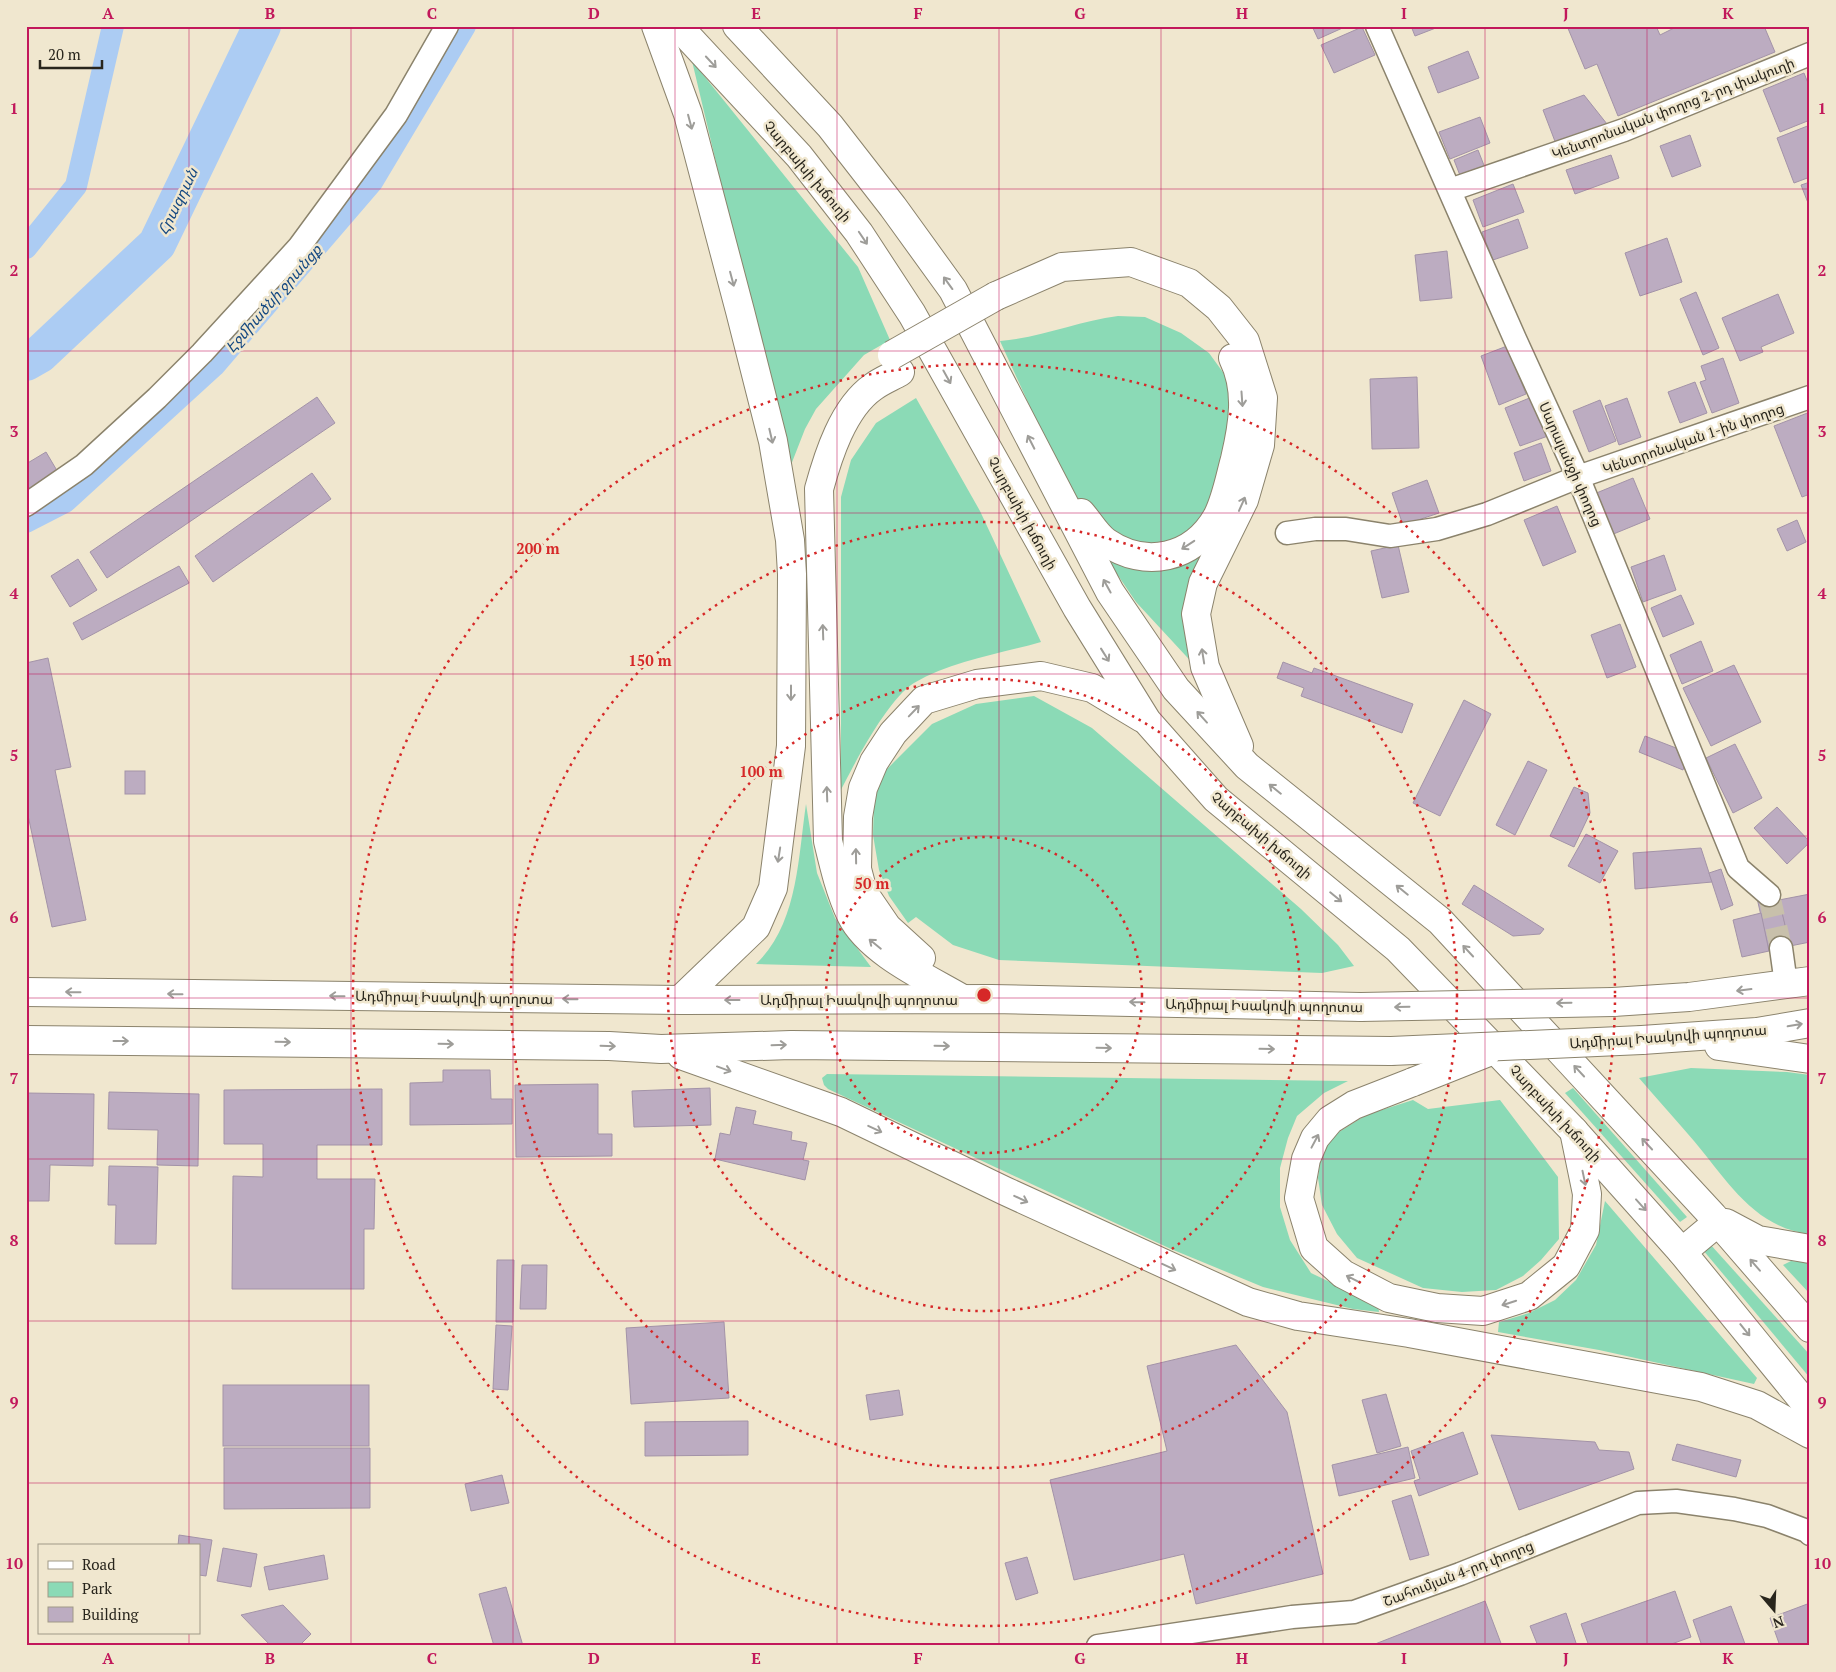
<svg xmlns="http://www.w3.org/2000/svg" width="1836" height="1672" font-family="'PT Serif','Noto Sans Armenian',serif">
<rect width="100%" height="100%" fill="#f0e7cf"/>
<!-- green -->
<g fill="#8bdab6">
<polygon points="692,61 858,267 890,340 864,355 816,409 805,429 789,470"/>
<path d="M1118,316L1145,317L1181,333L1209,353L1230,382L1236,417L1214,510L1190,535L1143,549L1106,532L1072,499L1000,341C1040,338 1078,321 1118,316Z"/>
<path d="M916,398L980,511L1041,642C999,654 952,661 914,683C888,699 855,762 841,790V497L851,460L876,423Z"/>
<polygon points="1221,527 1198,669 1136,602 1088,531 1115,555"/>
<polygon points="1034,696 1092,728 1301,909 1338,945 1354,966 1322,973 999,960 953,945 916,917 908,923 889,896 879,870 873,835 874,800 885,771 932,724 976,704"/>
<path d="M806,804L817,873L835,918L871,967L756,964C798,924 798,858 806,804Z"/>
<path d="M1691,1068L1787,1072L1810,1075V1234C1754,1228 1727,1180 1694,1141C1676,1120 1657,1099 1639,1078Z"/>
<polygon points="827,1074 1348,1081 1324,1093 1297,1116 1288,1138 1280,1168 1280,1207 1290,1240 1311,1273 1378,1305 1379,1312 1353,1309 1263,1287 1171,1249 828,1089 824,1085 822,1078"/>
<polygon points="1573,1088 1687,1217 1680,1222 1565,1093"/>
<polygon points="1413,1100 1428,1109 1500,1100 1558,1177 1559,1239 1541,1260 1523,1276 1496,1290 1462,1292 1423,1288 1357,1258 1337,1234 1322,1205 1318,1178 1321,1154 1336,1134 1366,1115"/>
<polygon points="1605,1201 1757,1378 1754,1384 1599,1350 1498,1332 1499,1322 1529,1313 1555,1300 1576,1280 1596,1245"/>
<polygon points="1710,1244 1810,1355 1810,1378 1703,1250"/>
<polygon points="1791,1261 1810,1263 1810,1294 1783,1265"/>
</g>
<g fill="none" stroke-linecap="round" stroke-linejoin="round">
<!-- canal -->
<g stroke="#acccf3" stroke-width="22">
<polyline points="26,248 76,186 113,26"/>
<polyline points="26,522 65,502 214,366 372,182 465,26"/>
</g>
<!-- river -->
<polyline stroke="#acccf3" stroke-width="38" points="26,362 40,354 157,244 262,26"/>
</g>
<!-- building -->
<g fill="#bcacc1" stroke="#a393a8">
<polygon points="1312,26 1347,26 1318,39"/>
<polygon points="1411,26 1441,26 1415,36"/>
<polygon points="1567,26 1656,26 1660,35 1678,26 1764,26 1775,52 1618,116 1597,64 1585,69"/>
<polygon points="1362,27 1375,55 1334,73 1321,45"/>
<polygon points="1468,51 1479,78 1438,93 1428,67"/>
<polygon points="1804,73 1810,88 1810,120 1780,132 1763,90"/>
<polygon points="1584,95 1607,124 1556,144 1543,110"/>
<polygon points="1480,117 1490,143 1450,159 1439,132"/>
<polygon points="1810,125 1810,177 1794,183 1777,138"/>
<polygon points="1690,135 1701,166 1672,177 1660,146"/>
<polygon points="1478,150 1485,168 1461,178 1454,160"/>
<polygon points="1611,155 1619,178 1575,194 1566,170"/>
<polygon points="1810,182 1810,208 1801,185"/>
<polygon points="1513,184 1524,212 1483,227 1473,200"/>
<polygon points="1518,219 1528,248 1493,260 1482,232"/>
<polygon points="1667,238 1682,282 1640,296 1625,253"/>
<polygon points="1447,251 1452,298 1420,301 1415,255"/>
<polygon points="1696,292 1719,348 1703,355 1680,299"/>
<polygon points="1778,294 1794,333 1761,347 1763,352 1740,361 1722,318"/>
<polygon points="1507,346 1526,394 1499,405 1481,356"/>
<polygon points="1723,358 1739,403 1712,413 1700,382 1706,380 1701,366"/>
<polygon points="1417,377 1419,448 1372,449 1370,379"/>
<polygon points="1695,382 1707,413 1680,423 1668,392"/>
<polygon points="317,397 335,423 107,578 90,552"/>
<polygon points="1532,397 1548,436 1520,446 1505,408"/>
<polygon points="1627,398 1641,437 1619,445 1605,406"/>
<polygon points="1600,400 1616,441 1589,452 1573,411"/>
<polygon points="1810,412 1810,494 1802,497 1774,426"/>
<polygon points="1541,443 1551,471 1524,481 1514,453"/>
<polygon points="46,452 59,474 26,494 26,464"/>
<polygon points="312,473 331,499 213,582 195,556"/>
<polygon points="1633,478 1650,519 1611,535 1594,494"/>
<polygon points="1427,480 1439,513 1403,525 1392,493"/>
<polygon points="1557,506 1576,552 1543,566 1524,520"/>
<polygon points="1797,520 1806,542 1787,551 1777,529"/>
<polygon points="1398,545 1409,592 1382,598 1371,551"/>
<polygon points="1664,555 1676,590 1643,602 1631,567"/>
<polygon points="78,559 97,590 70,607 51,576"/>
<polygon points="179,566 189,583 82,640 73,623"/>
<polygon points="1681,595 1694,624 1663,637 1651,608"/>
<polygon points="1620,624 1636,667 1607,678 1591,635"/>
<polygon points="1701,641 1713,671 1682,684 1670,655"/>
<polygon points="48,658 71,767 55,770 86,920 52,927 26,806 26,663"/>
<polygon points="1283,662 1312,673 1314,668 1413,704 1402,733 1301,696 1304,688 1277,678"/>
<polygon points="1734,665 1761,722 1711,746 1683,688"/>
<polygon points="1464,700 1491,714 1440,816 1413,803"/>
<polygon points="1645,736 1689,753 1683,770 1639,752"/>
<polygon points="1735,744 1762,798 1733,813 1706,758"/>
<polygon points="1528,761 1547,770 1515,835 1496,825"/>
<rect x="125" y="771" width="20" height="23"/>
<polygon points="1574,787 1588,793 1590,813 1574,847 1550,836"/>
<polygon points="1777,807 1810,842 1787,864 1754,828"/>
<polygon points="1586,834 1618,851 1600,883 1568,866"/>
<polygon points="1701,848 1712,882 1635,889 1633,853"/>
<polygon points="1721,869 1733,905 1721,910 1709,873"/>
<polygon points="1474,885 1544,929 1540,934 1513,936 1462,904"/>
<polygon points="1778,893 1790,946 1769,951 1757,898"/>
<polygon points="1810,894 1810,942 1790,946 1779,900"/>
<polygon points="1761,913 1769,951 1742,957 1733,920"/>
<polygon points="443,1070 490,1070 491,1099 512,1099 512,1124 410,1125 410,1083 443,1082"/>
<polygon points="598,1084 598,1134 612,1134 612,1156 516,1157 515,1085"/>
<polygon points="710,1088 711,1125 634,1127 632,1091"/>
<polygon points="382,1089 382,1145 317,1145 317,1179 375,1179 374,1229 364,1229 364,1289 232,1289 233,1176 263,1177 263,1144 224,1144 224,1090"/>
<polygon points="109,1092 199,1094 198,1166 157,1165 158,1130 108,1129"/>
<polygon points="26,1093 94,1094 93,1166 50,1165 49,1201 26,1201"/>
<polygon points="736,1107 756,1111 753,1124 792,1132 791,1140 807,1143 803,1160 809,1161 805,1180 715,1159 720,1133 730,1135"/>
<polygon points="109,1166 158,1167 156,1244 115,1244 116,1205 108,1205"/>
<polygon points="497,1260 514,1260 513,1322 496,1322"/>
<polygon points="522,1265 547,1265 546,1309 520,1309"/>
<polygon points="724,1322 729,1398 631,1404 626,1328"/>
<polygon points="496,1325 512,1326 508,1390 493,1389"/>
<polygon points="1236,1345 1287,1412 1323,1574 1196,1604 1184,1554 1074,1580 1050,1480 1167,1451 1147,1366"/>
<rect x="223" y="1385" width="146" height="61"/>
<polygon points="899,1390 903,1415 870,1420 866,1395"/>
<polygon points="1386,1394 1401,1446 1377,1453 1362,1400"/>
<polygon points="748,1421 748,1455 645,1456 645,1422"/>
<polygon points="1463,1432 1478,1474 1419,1496 1414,1481 1420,1479 1411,1451"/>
<polygon points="1491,1435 1595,1442 1599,1450 1629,1452 1634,1469 1519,1510"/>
<polygon points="1677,1444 1741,1460 1736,1477 1672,1460"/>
<polygon points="1408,1447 1415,1478 1339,1496 1332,1465"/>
<polygon points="224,1448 370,1448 370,1508 224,1509"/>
<polygon points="502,1475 509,1503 471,1511 465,1484"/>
<polygon points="1411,1495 1429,1555 1410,1560 1392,1501"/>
<polygon points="179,1535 212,1540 206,1576 199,1575 199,1546 178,1546"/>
<polygon points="223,1548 257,1554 251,1587 217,1581"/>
<polygon points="324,1555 328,1579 269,1590 264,1567"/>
<polygon points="1027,1557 1038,1593 1016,1600 1005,1563"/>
<polygon points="506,1587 523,1646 494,1646 479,1594"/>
<polygon points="1675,1591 1691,1637 1666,1646 1589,1646 1581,1624"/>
<polygon points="1485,1601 1502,1646 1370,1646"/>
<polygon points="1810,1603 1810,1646 1780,1646 1770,1618"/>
<polygon points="283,1605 311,1634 299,1646 271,1646 241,1615"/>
<polygon points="1731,1606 1745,1644 1739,1646 1702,1646 1693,1620"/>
<polygon points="1566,1613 1577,1646 1538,1646 1530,1626"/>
</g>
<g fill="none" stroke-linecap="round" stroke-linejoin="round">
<!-- street-tunnel -->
<polyline stroke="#c8c0ab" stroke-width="22" stroke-dasharray="22 11" stroke-linecap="butt" points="1769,895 1781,948"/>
<!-- street casing -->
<g stroke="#8b836c" stroke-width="25">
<g id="street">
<polyline points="1377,26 1515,339 1578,477 1738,868 1769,895"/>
<polyline points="1450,190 1624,130 1810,54"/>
<polyline points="26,505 84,465 157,398 202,353 299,247 396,115 447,26"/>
<polyline points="1287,533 1315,529 1346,529 1390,536 1437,529 1487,514 1578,477 1810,397"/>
<polyline points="1781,948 1786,984"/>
<polyline points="1098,1646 1292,1617 1354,1612 1460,1574 1638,1503 1676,1501 1734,1509 1767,1516 1807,1531 1810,1534"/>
</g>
</g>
<!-- highway casing -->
<g stroke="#8b836c" stroke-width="30">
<g id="highway">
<polyline points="656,26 688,114 740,311 773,441 790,540 792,574 791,746 773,888 756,927 681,999"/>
<polyline points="678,26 799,156 859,233 912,314 1077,608 1147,721 1216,799 1398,949 1573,1130 1682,1252 1810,1409"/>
<polyline points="737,26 830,126 893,207 953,290 1110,592 1176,689 1247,766 1440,921 1713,1216 1810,1328"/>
<polyline points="996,296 1062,267 1131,262 1189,283 1219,308 1245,341 1263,398 1260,445 1244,500 1203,583 1196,614 1205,667 1239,746"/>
<path d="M900,372C891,377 881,381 873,387C843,408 828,456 819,489L828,841C834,866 840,892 851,915C869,952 927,978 961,998"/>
<path d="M1081,513C1089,522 1096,535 1106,542C1145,569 1193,559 1217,517C1226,500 1230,477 1235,459C1243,425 1249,390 1233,358"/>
<polyline points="921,958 887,927 863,892 857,869 858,817 863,788 874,762 893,733 924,700 977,684 1041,676 1092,688 1142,718"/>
<polyline points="26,992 682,1000 991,999 1361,1007"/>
<polyline points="1613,1002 1689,997 1810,981"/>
<polyline points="26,1040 609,1046 661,1049 791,1045 1391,1051"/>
<polyline points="1642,1040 1757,1032 1810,1023"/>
<polyline points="1719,1046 1810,1059"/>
<polyline points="681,1055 841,1112 1005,1191 1248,1302 1298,1316 1409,1333 1701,1387 1757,1405 1810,1434"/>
<polyline points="1413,1082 1354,1105 1330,1120 1315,1138 1306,1159 1299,1198 1314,1248 1343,1274 1389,1298 1437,1308 1483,1311 1529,1296 1566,1266 1585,1230 1587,1194 1574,1131"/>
<polyline points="1726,1223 1758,1240 1810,1249"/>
<polyline points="1682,1252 1718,1222"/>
</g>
</g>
<!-- street -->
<use href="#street" stroke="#fff" stroke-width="22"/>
<!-- highway -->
<use href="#highway" stroke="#fff" stroke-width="28"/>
<!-- highway-bridge casing -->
<g stroke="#8b836c" stroke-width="30" stroke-linecap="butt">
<g id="highway-bridge">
<polyline points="892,355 996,296"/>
<polyline points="1361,1007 1613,1002"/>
<polyline points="1391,1051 1642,1040"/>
<polyline points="1413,1082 1486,1053"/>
</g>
</g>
<!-- highway-bridge -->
<use href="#highway-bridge" stroke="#fff" stroke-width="28"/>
</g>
<!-- one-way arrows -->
<defs><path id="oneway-shaft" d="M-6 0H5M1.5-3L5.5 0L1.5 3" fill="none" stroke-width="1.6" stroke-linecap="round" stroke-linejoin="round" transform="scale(1.25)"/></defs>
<g stroke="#9e9d99">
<use href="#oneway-shaft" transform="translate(711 62) rotate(47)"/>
<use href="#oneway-shaft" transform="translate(690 122) rotate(75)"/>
<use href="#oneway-shaft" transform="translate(863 238) rotate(56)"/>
<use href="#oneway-shaft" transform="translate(732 279) rotate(75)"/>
<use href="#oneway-shaft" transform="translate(948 283) rotate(-126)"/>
<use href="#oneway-shaft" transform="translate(947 377) rotate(61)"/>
<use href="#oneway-shaft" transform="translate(1242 399) rotate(86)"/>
<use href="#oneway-shaft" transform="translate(771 436) rotate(77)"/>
<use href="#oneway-shaft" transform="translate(1031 442) rotate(-117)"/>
<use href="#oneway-shaft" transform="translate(1242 504) rotate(-66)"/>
<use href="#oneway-shaft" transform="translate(1188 545) rotate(147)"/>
<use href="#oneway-shaft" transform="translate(1107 586) rotate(-119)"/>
<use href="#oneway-shaft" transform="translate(823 632) rotate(-92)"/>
<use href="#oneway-shaft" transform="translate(1105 655) rotate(58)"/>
<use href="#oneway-shaft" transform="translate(1203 656) rotate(-99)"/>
<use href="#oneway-shaft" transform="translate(791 693) rotate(90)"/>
<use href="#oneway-shaft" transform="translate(914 711) rotate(-46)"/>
<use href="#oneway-shaft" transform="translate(1202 717) rotate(-132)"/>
<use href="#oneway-shaft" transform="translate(1275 789) rotate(-141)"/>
<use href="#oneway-shaft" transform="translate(827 794) rotate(-92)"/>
<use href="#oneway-shaft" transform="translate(779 855) rotate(99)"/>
<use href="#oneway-shaft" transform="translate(856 856) rotate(-91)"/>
<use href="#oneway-shaft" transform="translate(1402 890) rotate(-141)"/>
<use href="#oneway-shaft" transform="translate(1336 897) rotate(39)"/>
<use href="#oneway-shaft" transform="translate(875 944) rotate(-141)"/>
<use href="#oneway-shaft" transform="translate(1468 951) rotate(-133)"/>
<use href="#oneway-shaft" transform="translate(1744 990) rotate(173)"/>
<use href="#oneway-shaft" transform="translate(73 992) rotate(-179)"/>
<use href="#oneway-shaft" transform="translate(175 994) rotate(-179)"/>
<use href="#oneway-shaft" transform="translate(337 996) rotate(-179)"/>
<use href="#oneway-shaft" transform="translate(570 999) rotate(-179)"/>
<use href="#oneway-shaft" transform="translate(732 1000) rotate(-180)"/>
<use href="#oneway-shaft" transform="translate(1137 1002) rotate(-179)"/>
<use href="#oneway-shaft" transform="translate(1564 1003) rotate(179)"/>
<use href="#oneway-shaft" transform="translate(1402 1007) rotate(179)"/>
<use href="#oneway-shaft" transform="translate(1795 1025) rotate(-10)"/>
<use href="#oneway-shaft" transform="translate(121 1041)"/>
<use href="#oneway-shaft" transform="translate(283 1042) rotate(1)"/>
<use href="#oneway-shaft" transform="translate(446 1044) rotate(1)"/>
<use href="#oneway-shaft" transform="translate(779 1045) rotate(-2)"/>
<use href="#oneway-shaft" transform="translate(608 1046) rotate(2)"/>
<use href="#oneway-shaft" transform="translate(942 1046) rotate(1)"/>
<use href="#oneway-shaft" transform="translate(1104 1048) rotate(1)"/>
<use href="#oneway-shaft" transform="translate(1267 1049) rotate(1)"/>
<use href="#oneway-shaft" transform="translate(724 1069) rotate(20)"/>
<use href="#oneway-shaft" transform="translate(1579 1071) rotate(-133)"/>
<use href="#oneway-shaft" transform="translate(875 1129) rotate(25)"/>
<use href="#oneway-shaft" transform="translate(1315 1141) rotate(-62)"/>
<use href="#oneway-shaft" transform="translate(1647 1144) rotate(-133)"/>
<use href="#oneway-shaft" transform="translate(1584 1178) rotate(78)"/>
<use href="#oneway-shaft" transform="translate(1021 1199) rotate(25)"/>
<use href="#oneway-shaft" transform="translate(1641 1205) rotate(48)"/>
<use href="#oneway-shaft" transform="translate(1755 1265) rotate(-131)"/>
<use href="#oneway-shaft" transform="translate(1169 1267) rotate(25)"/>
<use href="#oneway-shaft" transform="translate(1353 1279) rotate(-153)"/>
<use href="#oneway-shaft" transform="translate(1509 1303) rotate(162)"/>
<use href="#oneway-shaft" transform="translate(1745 1330) rotate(51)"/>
</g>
<!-- grid -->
<path fill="none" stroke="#c2185b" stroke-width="1" stroke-opacity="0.55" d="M189,26V1546M351,26V1646M513,26V1646M675,26V1646M837,26V1646M999,26V1646M1161,26V1646M1323,26V1646M1485,26V1646M1647,26V1646M26,189H1810M26,351H1810M26,513H1810M26,674H1810M26,836H1810M26,998H1810M26,1159H1810M26,1321H1810M26,1483H1810M189,1633V1646"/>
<!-- distance rings -->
<g fill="none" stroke="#d62828" stroke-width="2.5" stroke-dasharray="2.5 5">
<circle cx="984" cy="995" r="158"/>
<circle cx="984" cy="995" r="316"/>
<circle cx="984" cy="995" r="473"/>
<circle cx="984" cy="995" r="631"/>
</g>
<g text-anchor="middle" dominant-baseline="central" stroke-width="5" stroke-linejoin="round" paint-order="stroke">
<!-- street labels -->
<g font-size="14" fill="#28251c" stroke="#f0e7cf">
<text transform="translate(1673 108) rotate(-21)">Կենտրոնական փողոց 2-րդ փակուղի</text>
<text transform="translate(808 171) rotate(50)">Չարբախի խճուղի</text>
<text transform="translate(1693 438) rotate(-19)">Կենտրոնական 1-ին փողոց</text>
<text transform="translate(1571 464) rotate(66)">Սարալանջի փողոց</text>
<text transform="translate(1023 513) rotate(61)">Չարբախի խճուղի</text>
<text transform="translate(1262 835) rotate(40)">Չարբախի խճուղի</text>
<text transform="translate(454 997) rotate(1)">Ադմիրալ Իսակովի պողոտա</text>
<text x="859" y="999">Ադմիրալ Իսակովի պողոտա</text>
<text transform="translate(1264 1005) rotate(1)">Ադմիրալ Իսակովի պողոտա</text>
<text transform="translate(1668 1036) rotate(-4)">Ադմիրալ Իսակովի պողոտա</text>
<text transform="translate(1556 1113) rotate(47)">Չարբախի խճուղի</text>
<text transform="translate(1458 1573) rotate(-21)">Շահումյան 4-րդ փողոց</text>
</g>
<!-- water labels -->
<g font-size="15" font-style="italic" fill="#144881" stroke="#f0e7cf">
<text transform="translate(177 201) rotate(-64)">Հրազդան</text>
<text transform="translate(273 298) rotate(-49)">Էջմիածնի ջրանցք</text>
</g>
</g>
<circle cx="984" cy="995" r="8" fill="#d62828" stroke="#f0e7cf" stroke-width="2.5"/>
<g font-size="15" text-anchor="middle" font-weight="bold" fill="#d62828" stroke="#f0e7cf" stroke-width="5" stroke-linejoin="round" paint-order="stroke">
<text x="538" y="554">200 m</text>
<text x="650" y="666">150 m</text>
<text x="761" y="777">100 m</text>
<text x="872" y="889">50 m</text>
</g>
<!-- border -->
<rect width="1836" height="1672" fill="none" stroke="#f0e7cf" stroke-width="55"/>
<!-- legend -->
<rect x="38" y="1544" width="162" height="90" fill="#f0e7cf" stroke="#a09987"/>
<rect x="48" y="1561" width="25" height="8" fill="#ffffff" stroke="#a09987"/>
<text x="82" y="1570" font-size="15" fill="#28251c">Road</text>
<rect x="48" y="1582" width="25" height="15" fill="#8bdab6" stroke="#a09987"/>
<text x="82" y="1594" font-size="15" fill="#28251c">Park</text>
<rect x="48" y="1607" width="25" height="15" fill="#bcacc1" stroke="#a09987"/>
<text x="82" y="1620" font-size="15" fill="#28251c">Building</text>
<!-- north arrow -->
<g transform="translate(1774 1610) rotate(161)" stroke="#f0e7cf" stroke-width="4" paint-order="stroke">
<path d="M0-4L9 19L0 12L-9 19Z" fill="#28251c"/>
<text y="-8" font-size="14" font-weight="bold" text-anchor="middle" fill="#28251c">N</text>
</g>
<!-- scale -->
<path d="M40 60v8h62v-8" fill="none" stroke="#28251c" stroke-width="2.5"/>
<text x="48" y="60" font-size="15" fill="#28251c" stroke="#f0e7cf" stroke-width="4" paint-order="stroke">20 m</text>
<rect x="28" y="28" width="1780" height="1616" fill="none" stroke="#c2185b" stroke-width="2"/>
<g font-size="16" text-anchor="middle" font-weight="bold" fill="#c2185b">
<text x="108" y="19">A</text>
<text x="270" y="19">B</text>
<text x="432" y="19">C</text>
<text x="594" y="19">D</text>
<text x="756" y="19">E</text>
<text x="918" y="19">F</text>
<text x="1080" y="19">G</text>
<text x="1242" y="19">H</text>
<text x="1404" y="19">I</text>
<text x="1566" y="19">J</text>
<text x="1728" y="19">K</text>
<text x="14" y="114">1</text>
<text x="1822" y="114">1</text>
<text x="14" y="276">2</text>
<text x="1822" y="276">2</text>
<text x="14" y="437">3</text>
<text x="1822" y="437">3</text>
<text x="14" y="599">4</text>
<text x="1822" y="599">4</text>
<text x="14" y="761">5</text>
<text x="1822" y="761">5</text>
<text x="14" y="923">6</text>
<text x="1822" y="923">6</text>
<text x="14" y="1084">7</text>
<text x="1822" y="1084">7</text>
<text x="14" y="1246">8</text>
<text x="1822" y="1246">8</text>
<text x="14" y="1408">9</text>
<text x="1822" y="1408">9</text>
<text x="14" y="1569">10</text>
<text x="1822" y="1569">10</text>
<text x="108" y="1664">A</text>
<text x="270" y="1664">B</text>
<text x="432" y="1664">C</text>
<text x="594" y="1664">D</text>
<text x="756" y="1664">E</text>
<text x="918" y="1664">F</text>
<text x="1080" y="1664">G</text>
<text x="1242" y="1664">H</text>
<text x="1404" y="1664">I</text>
<text x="1566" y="1664">J</text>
<text x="1728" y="1664">K</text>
</g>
</svg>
